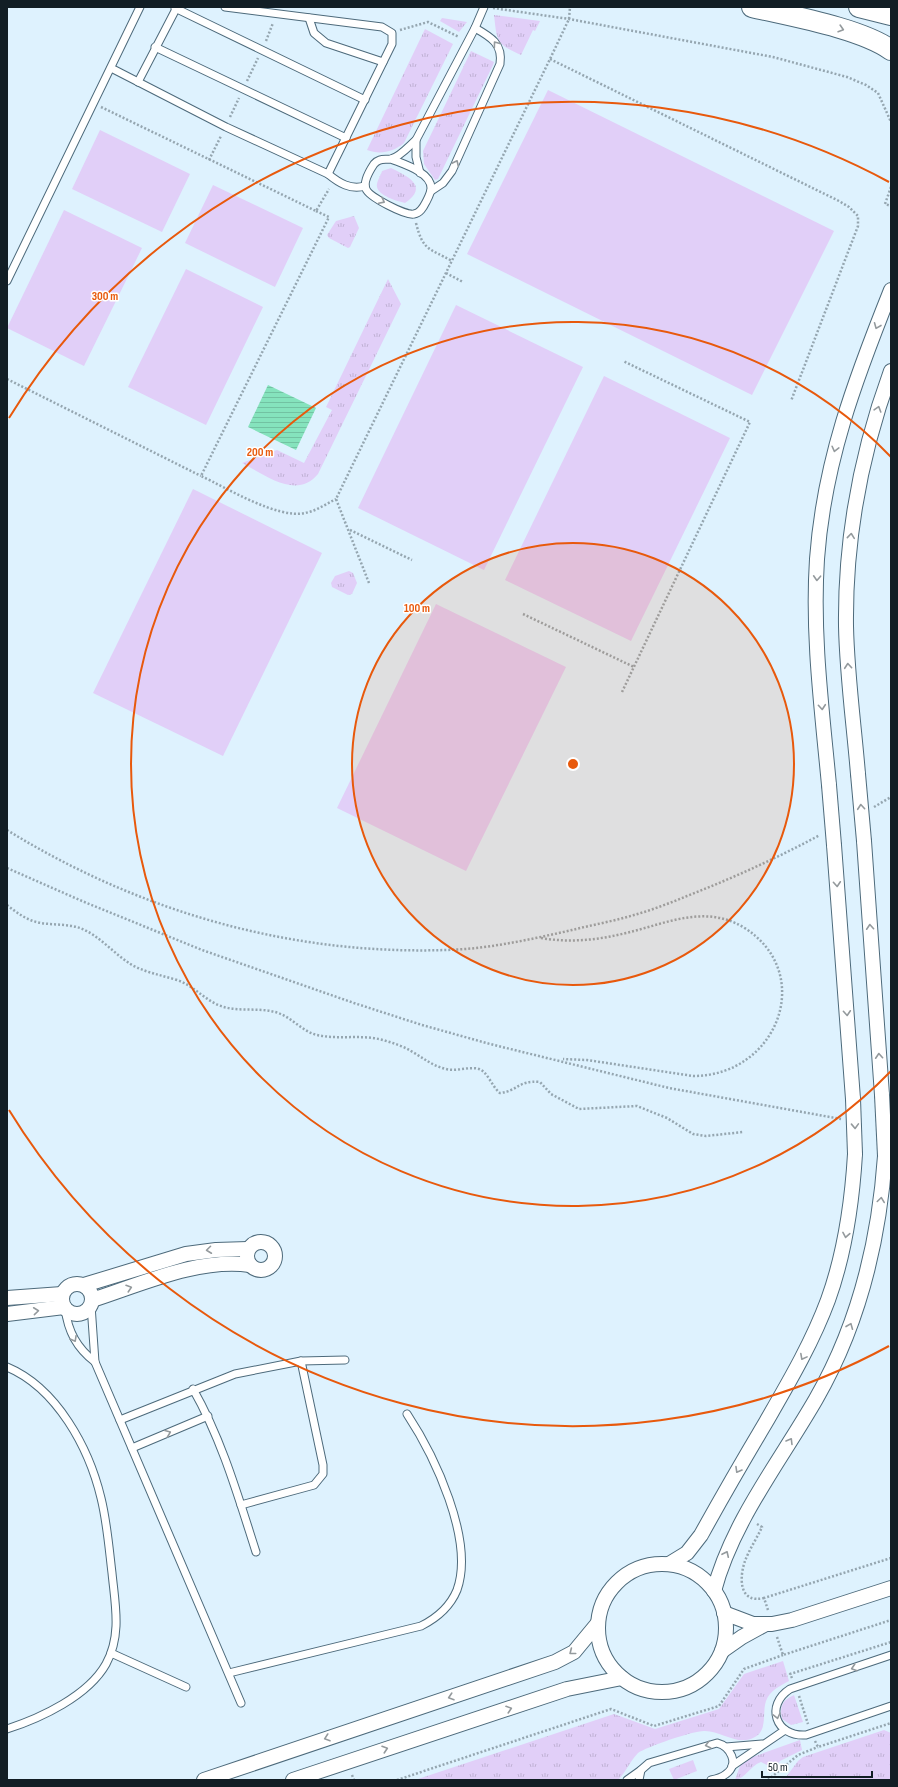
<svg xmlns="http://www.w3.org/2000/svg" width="898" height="1787" font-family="'Sofia Sans Condensed',sans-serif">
<defs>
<pattern id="grass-tufts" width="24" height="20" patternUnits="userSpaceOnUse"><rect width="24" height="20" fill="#e1cff8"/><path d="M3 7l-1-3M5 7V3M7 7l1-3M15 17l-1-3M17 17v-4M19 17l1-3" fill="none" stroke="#c0b1d4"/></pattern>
<pattern id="water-rules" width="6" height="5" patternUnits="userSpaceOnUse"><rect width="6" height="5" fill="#85e3bd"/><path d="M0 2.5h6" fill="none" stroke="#72c2a2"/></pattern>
</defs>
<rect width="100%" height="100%" fill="#def2fe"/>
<!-- grass -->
<g fill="url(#grass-tufts)">
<path d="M494,15L540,21L535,31L533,30L521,55C496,44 497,41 494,15Z"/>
<polygon points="442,18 467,22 459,32 440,21"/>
<path d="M425,29L453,44L404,143C393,152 380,155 367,150Z"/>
<polygon points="471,51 494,62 493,65 438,179 435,180 424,164 423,151"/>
<path d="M391,168C407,176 430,186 405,203C397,201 379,196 377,187C376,182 381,175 382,171Z"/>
<polygon points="354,216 359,228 350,247 348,248 329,238 327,235 336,221"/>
<path d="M388,279L401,304L318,474C297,500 265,475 242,463L277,450L304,463L332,410L326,407L328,403Z"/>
<polygon points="349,571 353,573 357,583 352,594 348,595 332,587 331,583 335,576"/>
<path d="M783,1661L789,1681C780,1686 770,1690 766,1701C762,1712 768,1730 755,1737C738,1747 722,1731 705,1731C695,1730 646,1747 638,1753C630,1761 626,1772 618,1780H415L614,1714L655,1729L719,1709L744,1674Z"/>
<path d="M794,1695L803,1722L791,1725L782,1719C779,1706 783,1700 794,1695Z"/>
<polygon points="884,1730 891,1733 891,1780 776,1780 786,1777 798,1761 803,1757"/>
<path d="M800,1740L802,1750L780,1761L776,1766L771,1767L761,1762C750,1766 746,1778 735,1780L740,1766L747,1759Z"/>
<polygon points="693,1760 697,1771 674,1780 669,1769"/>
</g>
<!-- pitch -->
<g fill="#e1cff8">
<polygon points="548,90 834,231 752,395 467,254"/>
<polygon points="100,130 190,174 162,232 72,189"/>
<polygon points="213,185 303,228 275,287 185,243"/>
<polygon points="64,210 142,248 84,366 7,328"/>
<polygon points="186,269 263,307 206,425 128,387"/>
<polygon points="456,305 583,367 484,570 358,508"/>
<polygon points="604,376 730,438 631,641 505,580"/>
<polygon points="193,489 322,553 223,756 93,693"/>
<polygon points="436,604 566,667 466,871 337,808"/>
</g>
<!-- water -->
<polygon fill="url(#water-rules)" points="268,385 316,408 296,450 248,427"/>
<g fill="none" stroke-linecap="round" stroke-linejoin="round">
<!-- lane casing -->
<g stroke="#4d6a7b" stroke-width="9">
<g id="lane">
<polyline points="225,7 382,27 392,33 392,44 328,174"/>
<polyline points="175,8 365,100"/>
<polyline points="309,18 314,33 326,43 383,62"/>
<polyline points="155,47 346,138"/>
<path d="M111,68L226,127L328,174C339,183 350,190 365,186"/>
<polyline points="138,82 177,7"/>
<polyline points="416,140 416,157 420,173"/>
<path d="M391,159C403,164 431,172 431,188C431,193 428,198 426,202C423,208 420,213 414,214C406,216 369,197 366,189C363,182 370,170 374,164C379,158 384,160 391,159C400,157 409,146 416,140L475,28L484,7"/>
<path d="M431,191L443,183L452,171L500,64C503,44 491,37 475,28"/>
<polyline points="7,281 140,7"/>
<polyline points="91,1305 95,1362 241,1703"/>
<path d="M65,1308C68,1332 77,1348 95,1362"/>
<path d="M7,1367C57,1388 89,1448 101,1498C107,1522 109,1548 112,1573C115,1604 122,1635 106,1664C88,1696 41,1718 7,1729"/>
<path d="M193,1389C222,1440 238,1496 256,1552"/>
<polyline points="120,1420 235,1374 301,1361 345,1360"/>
<polyline points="132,1448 208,1416"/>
<polyline points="241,1505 314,1485 323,1474 323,1465 301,1361"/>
<polyline points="111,1653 186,1687"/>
<path d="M891,1655L790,1689C765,1705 775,1737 806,1735L891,1706"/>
<path d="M229,1673L421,1626C437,1618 450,1607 457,1590C475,1540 434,1455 407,1414"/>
<polyline points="726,1747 762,1744"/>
<polyline points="732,1766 785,1730"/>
<polyline points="627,1780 641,1770"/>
<path d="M639,1780L641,1770L649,1763L717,1743C730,1746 740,1764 726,1774C722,1777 716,1779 711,1780"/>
</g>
</g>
<!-- street casing -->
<g stroke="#4d6a7b" stroke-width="16">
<g id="street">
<path d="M858,774C854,725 847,676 846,626C845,539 861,453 891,371"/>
<path d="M829,785C822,710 812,635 817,559C824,462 855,380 891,290"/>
<polyline points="864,841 882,1095"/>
<polyline points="834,845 853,1099"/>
<circle cx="261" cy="1256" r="14"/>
<circle cx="77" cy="1299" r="15"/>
<polyline points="84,1285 186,1254 216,1250 248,1249"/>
<polyline points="7,1298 62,1294"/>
<path d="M92,1300C142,1284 197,1258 250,1265"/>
<polyline points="7,1314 64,1307"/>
<path d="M669,1564L687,1553L701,1535C722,1497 744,1459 766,1422C789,1382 812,1343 828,1300C845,1253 852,1204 855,1154"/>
<circle cx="662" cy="1628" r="64"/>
<path d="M714,1591C732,1522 781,1460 816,1399C859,1324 879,1242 885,1156"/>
<polyline points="724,1613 753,1624 772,1624 792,1620 891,1588"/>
<polyline points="722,1651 742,1637 764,1625"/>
<polyline points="204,1780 555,1662 574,1652 598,1623"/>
<polyline points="293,1780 567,1689 622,1678"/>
</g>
</g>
<!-- secondary casing -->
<g stroke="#4d6a7b" stroke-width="22">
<g id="secondary">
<path d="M752,7C790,16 860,28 891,50"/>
<polyline points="859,7 891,15"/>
</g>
</g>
<!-- path -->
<g stroke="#95a6b0" stroke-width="2.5" stroke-dasharray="2 2" stroke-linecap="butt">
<polyline points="493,8 569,19 773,57 847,77 866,85 878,93 891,122"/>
<polyline points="400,30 428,22 459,37"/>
<polyline points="266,41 273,23"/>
<polyline points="550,59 839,201 849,207 858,216 858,226 791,401"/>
<polyline points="247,81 258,58"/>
<polyline points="101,107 316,211 329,189"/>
<polyline points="230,117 239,98"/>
<polyline points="209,160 221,136"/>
<polyline points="891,187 885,204 891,206"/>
<path d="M316,211L329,217L201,476C227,488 277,519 305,513C316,511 326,504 336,499"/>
<path d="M416,223C423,251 429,248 452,261"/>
<polyline points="446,273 463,282"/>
<polyline points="7,379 201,476"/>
<polyline points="350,530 412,560"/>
<polyline points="369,583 336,499 550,59 569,19 570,7"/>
<polyline points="523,614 634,667"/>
<polyline points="622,692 750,422 623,361"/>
<polyline points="874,807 891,797"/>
<path d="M7,830C145,915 303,959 466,949C501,946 537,938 572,930C592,925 614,921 634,915C652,910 670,903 687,896C733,878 777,858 820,835"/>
<polyline points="7,868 82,901 202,950 354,1003 422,1025 490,1044 669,1088 841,1119"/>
<path d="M7,905C17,913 28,921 41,923C54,925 68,924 80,928C99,935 114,954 132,965C147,973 161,975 177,980C192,985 202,997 216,1004C234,1013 256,1007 275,1012C291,1016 301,1031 317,1035C339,1040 361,1034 383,1040C393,1043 403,1046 411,1051C423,1058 433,1066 446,1069C457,1072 469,1066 479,1069C488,1072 492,1087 500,1093C518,1091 518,1080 540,1082L551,1094L579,1109L637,1106L667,1118L693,1134L706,1136L743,1132"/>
<path d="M541,938C570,943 598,940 626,933C665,924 704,904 743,927C817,972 778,1076 693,1076L587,1060L563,1059"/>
<path d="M757,1524L762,1527C757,1538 749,1550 745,1561C739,1578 739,1604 764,1598"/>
<polyline points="768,1610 764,1598 891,1558"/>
<polyline points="777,1637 783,1655 891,1620"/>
<polyline points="792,1678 790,1674 891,1642"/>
<polyline points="799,1696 808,1724"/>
<polyline points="815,1741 818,1747 891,1723"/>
<polyline points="352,1775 354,1780"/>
<polyline points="397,1780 611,1709 654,1726 719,1706 744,1669 783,1655"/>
<polyline points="768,1780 798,1755 818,1747"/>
</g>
<!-- lane -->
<use href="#lane" stroke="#fff" stroke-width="7"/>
<!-- street -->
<use href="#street" stroke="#fff" stroke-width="14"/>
<!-- secondary -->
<use href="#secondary" stroke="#fff" stroke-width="20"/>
<!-- street-bridge casing -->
<g stroke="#4d6a7b" stroke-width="16" stroke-linecap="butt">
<g id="street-bridge">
<polyline points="858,774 864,841"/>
<polyline points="829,785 834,845"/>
<polyline points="882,1095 885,1156"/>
<polyline points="853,1099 855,1154"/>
</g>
</g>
<!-- street-bridge -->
<use href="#street-bridge" stroke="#fff" stroke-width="14"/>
</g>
<!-- one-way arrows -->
<defs><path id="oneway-chevron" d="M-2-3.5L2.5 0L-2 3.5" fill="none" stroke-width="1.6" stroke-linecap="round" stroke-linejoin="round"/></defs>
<g stroke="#949a9d">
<use href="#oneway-chevron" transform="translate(841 29) rotate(17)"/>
<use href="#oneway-chevron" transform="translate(496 44) rotate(-126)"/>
<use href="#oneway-chevron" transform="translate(456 163) rotate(-65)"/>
<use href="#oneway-chevron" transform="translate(382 201) rotate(27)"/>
<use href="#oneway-chevron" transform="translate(877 326) rotate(112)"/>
<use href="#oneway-chevron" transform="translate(878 409) rotate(-73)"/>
<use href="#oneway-chevron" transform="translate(835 449) rotate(104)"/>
<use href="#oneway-chevron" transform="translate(851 536) rotate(-84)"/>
<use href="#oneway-chevron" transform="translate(817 578) rotate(93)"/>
<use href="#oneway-chevron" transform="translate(848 666) rotate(-95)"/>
<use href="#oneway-chevron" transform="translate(822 707) rotate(85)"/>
<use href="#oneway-chevron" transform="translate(861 807) rotate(-95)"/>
<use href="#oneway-chevron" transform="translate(837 884) rotate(86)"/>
<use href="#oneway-chevron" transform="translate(870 927) rotate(-94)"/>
<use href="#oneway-chevron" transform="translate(847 1013) rotate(86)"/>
<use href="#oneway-chevron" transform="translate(879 1056) rotate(-94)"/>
<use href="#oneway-chevron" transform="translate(855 1126) rotate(88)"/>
<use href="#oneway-chevron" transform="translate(881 1200) rotate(-82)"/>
<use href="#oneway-chevron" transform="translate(846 1235) rotate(100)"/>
<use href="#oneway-chevron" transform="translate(209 1250) rotate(173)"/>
<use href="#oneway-chevron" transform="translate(129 1288) rotate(-18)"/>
<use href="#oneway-chevron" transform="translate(36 1311) rotate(-6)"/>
<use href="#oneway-chevron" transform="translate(850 1326) rotate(-68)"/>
<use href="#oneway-chevron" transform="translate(74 1339) rotate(61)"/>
<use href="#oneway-chevron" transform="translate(803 1357) rotate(118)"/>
<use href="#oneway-chevron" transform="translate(168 1433) rotate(-22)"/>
<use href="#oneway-chevron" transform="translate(790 1441) rotate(-59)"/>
<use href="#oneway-chevron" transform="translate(738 1470) rotate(120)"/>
<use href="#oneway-chevron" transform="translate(726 1554) rotate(-65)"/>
<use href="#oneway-chevron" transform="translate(572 1652) rotate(142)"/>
<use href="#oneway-chevron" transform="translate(854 1668) rotate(162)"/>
<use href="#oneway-chevron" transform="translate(451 1697) rotate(162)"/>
<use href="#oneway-chevron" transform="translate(509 1709) rotate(-18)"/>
<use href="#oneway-chevron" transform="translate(777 1716) rotate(77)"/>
<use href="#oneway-chevron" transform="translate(327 1738) rotate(161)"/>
<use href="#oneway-chevron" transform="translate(708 1745) rotate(166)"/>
<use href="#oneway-chevron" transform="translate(385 1749) rotate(-18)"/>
</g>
<!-- distance rings -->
<circle cx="573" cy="764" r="221" fill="#e8590c" fill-opacity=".12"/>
<g fill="none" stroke="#e8590c" stroke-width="2">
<circle cx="573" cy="764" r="221"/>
<path d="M891 1071A442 442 0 1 1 891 457"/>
<path d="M889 1346A662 662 0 0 1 9 1110M9 418A662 662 0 0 1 889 182"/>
</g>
<circle cx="573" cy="764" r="6" fill="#e8590c" stroke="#fff" stroke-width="2"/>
<g font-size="12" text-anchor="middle" font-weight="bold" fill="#e8590c" stroke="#fff" stroke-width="3" stroke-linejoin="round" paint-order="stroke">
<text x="105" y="300">300 m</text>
<text x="260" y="456">200 m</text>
<text x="417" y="612">100 m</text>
</g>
<!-- border -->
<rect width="898" height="1787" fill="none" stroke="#121e25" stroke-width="16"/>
<!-- scale -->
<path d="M762 1771v6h110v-6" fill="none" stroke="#121e25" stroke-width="2"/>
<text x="768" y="1771" font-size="12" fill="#121e25" stroke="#ffffff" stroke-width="3" paint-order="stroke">50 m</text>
</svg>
